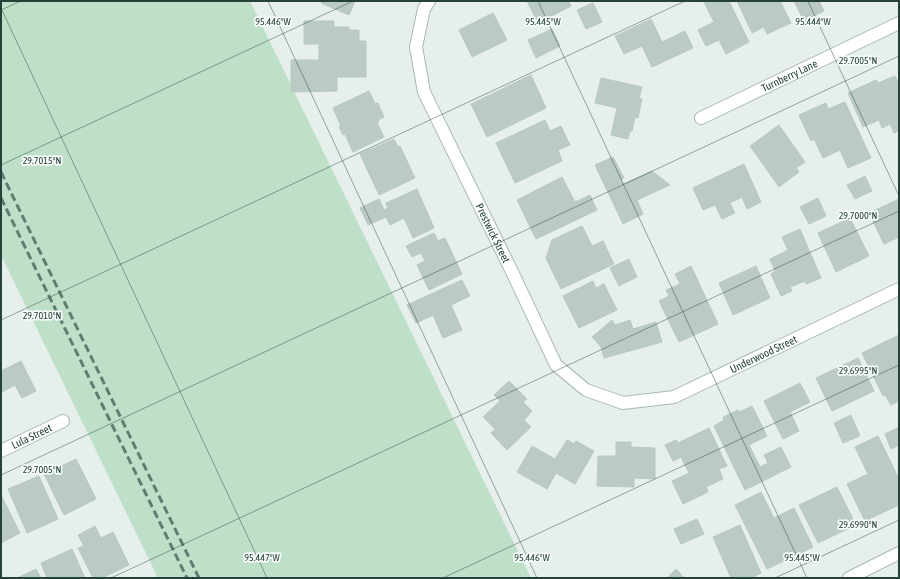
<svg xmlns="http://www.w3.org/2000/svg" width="900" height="579" font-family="'Asap Condensed',sans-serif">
<rect width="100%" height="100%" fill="#e6efeb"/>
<!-- green -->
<polygon fill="#bfe0c8" points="1,1 250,1 531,578 158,578 1,255"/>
<!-- building -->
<g fill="#bbcac4" stroke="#b8c9c2">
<polygon points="322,1 355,1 349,15 321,3"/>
<polygon points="527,1 569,1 571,6 538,23"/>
<polygon points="707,1 729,1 749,42 726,54 719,40 706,46 698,30 714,22 704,2"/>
<polygon points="737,1 780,1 791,23 767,34 764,27 752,33"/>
<polygon points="794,1 819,1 824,11 804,21"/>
<polygon points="593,3 602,22 586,29 577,10"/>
<polygon points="493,13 507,40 472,57 459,30"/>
<polygon points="651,19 662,42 685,31 693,48 652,67 642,46 624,54 615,36"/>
<polygon points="304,21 334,21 334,27 349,27 349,30 359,30 359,41 366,41 366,77 337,77 337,91 291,92 291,60 319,60 319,44 304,44"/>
<polygon points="552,29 560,46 536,58 528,40"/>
<polygon points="531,75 546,108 487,137 471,104"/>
<polygon points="895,76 899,85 899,131 894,133 890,124 882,128 879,120 863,127 848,93 876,80 878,83"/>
<polygon points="601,78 642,87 639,98 642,99 638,118 635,117 632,131 630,131 628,139 611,135 617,108 595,103"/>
<polygon points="369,91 375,104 378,103 384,117 378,120 379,122 377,123 384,137 353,152 345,134 343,135 339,127 341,126 333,108"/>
<polygon points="845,102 871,158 848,168 840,150 823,158 814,139 811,141 799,115 826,103 828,109"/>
<polygon points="545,120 550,131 561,126 570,145 558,150 562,161 515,183 496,143"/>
<polygon points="779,125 805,162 796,168 799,172 779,187 750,146"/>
<polygon points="394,139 398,147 400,146 415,178 379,195 360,154"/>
<polygon points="613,157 624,178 621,179 623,184 652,171 670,185 637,200 643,214 623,224 595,165"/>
<polygon points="744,164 761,202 747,209 742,197 730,203 735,213 722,219 715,205 703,210 693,188"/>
<polygon points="865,176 872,191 855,199 847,185"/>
<polygon points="562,177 575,202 590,195 597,210 536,239 517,200"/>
<polygon points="417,189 434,228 413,238 404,218 390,225 386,217 368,225 360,208 379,199 384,210 388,208 386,203"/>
<polygon points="818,198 826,216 809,224 800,207"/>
<polygon points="899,199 899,237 884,244 869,213"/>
<polygon points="850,218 869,256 836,272 818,233"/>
<polygon points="582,226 592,246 603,241 614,264 561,289 546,258 552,240"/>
<polygon points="800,229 821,278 806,284 805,281 790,287 792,291 781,296 771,274 775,271 770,259 788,250 782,237"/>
<polygon points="434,233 438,241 445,238 462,274 429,290 417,265 425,261 421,253 412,257 406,246"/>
<polygon points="629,259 637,277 619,286 610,268"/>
<polygon points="691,266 718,324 679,342 659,301 669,296 666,290 680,284 675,274"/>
<polygon points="756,266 770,298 733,315 719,283"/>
<polygon points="462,280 470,296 451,305 462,330 443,338 433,315 416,323 407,305"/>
<polygon points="593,281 596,288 604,284 617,310 579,328 563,296"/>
<polygon points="612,320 615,325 630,320 633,329 656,322 662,342 604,358 601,347 592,337"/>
<polygon points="899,335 899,401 891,405 885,395 883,396 862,353"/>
<polygon points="858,358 874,391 832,411 816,378"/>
<polygon points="21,361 36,391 22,398 15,385 2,392 1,390 1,371"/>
<polygon points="509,381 527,399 523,402 532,411 524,420 531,427 507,450 491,433 495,429 483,417 500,401 494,395"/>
<polygon points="800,383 810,402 790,412 799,431 783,439 764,401"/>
<polygon points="752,406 767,436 749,445 760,467 768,463 764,455 781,447 791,467 745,490 714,426 724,420 723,417 738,410 739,412"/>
<polygon points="851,415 860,436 843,443 834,423"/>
<polygon points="899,427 899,445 891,449 885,434"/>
<polygon points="709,428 727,466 719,469 723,479 706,487 708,492 683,504 672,481 689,473 681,457 673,461 665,445 676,440 678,443"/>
<polygon points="878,436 899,479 899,505 865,521 847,484 868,474 855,447"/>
<polygon points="567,440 574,444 576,441 594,451 575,484 556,473 547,489 517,472 532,446 555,459"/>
<polygon points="616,442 631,442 631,447 655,448 655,479 634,478 634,487 597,486 598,456 616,456"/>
<polygon points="76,459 96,499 64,515 44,474"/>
<polygon points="39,476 58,519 27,533 8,489"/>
<polygon points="837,487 856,525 818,543 799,505"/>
<polygon points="761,492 774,518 794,508 813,547 767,569 735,505"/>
<polygon points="1,495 20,533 1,543"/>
<polygon points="697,519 704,534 681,544 674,529"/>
<polygon points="740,525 761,573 751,578 731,578 713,537"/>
<polygon points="95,526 101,538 113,532 129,565 102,578 93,578 78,548 84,546 78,535"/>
<polygon points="72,549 85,578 47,578 41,563"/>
<polygon points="36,569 41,578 17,578"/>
<polygon points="676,569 684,578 667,578"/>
</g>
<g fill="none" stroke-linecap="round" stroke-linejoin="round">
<!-- minor casing -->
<g stroke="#a8b8b2" stroke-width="14">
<g id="minor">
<path id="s1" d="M429,1L424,9L416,47L424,92L515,278L556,365L586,390L623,403L674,397L899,289"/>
<path id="s2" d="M701,118L899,23"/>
<path id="s3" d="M1,451L63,421"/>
<polyline points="849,578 899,553"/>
</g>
</g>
<!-- minor -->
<use href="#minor" stroke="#fff" stroke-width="12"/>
<!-- rail -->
<g stroke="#5f7d75" stroke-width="3" stroke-dasharray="8 4" stroke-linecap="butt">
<polyline points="1,172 199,578"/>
<polyline points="1,198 187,578"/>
</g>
</g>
<!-- ticks -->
<path fill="none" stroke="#24423a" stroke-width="1" stroke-opacity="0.45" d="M268,1L537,578M538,1L807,578M808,1L899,196M1,8L267,578M1,10L21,1M1,165L353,1M1,320L685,1M1,475L899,56M111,578L899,211M443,578L899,365M775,578L899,520"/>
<g text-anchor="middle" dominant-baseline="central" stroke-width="3.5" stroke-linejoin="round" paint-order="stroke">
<!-- street labels -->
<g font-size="11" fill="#24423a" stroke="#f7fbf9">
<text stroke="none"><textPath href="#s2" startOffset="98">Turnberry Lane</textPath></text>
<text stroke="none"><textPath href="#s1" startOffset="251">Prestwick Street</textPath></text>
<text stroke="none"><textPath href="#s1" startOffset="626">Underwood Street</textPath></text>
<text stroke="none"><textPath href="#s3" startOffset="34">Lula Street</textPath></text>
</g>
</g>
<g font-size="10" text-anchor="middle" fill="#24423a" stroke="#f7fbf9" stroke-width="3.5" stroke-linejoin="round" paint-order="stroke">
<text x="273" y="25">95.446°W</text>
<text x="543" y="25">95.445°W</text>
<text x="813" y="25">95.444°W</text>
<text x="858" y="64">29.7005°N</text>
<text x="42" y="164">29.7015°N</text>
<text x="858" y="219">29.7000°N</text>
<text x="42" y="319">29.7010°N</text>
<text x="858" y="374">29.6995°N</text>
<text x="42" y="473">29.7005°N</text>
<text x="858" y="528">29.6990°N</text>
<text x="262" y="561">95.447°W</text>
<text x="532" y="561">95.446°W</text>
<text x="802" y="561">95.445°W</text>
</g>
<!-- border -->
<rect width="900" height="579" fill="none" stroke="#24423a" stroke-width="4"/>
</svg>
